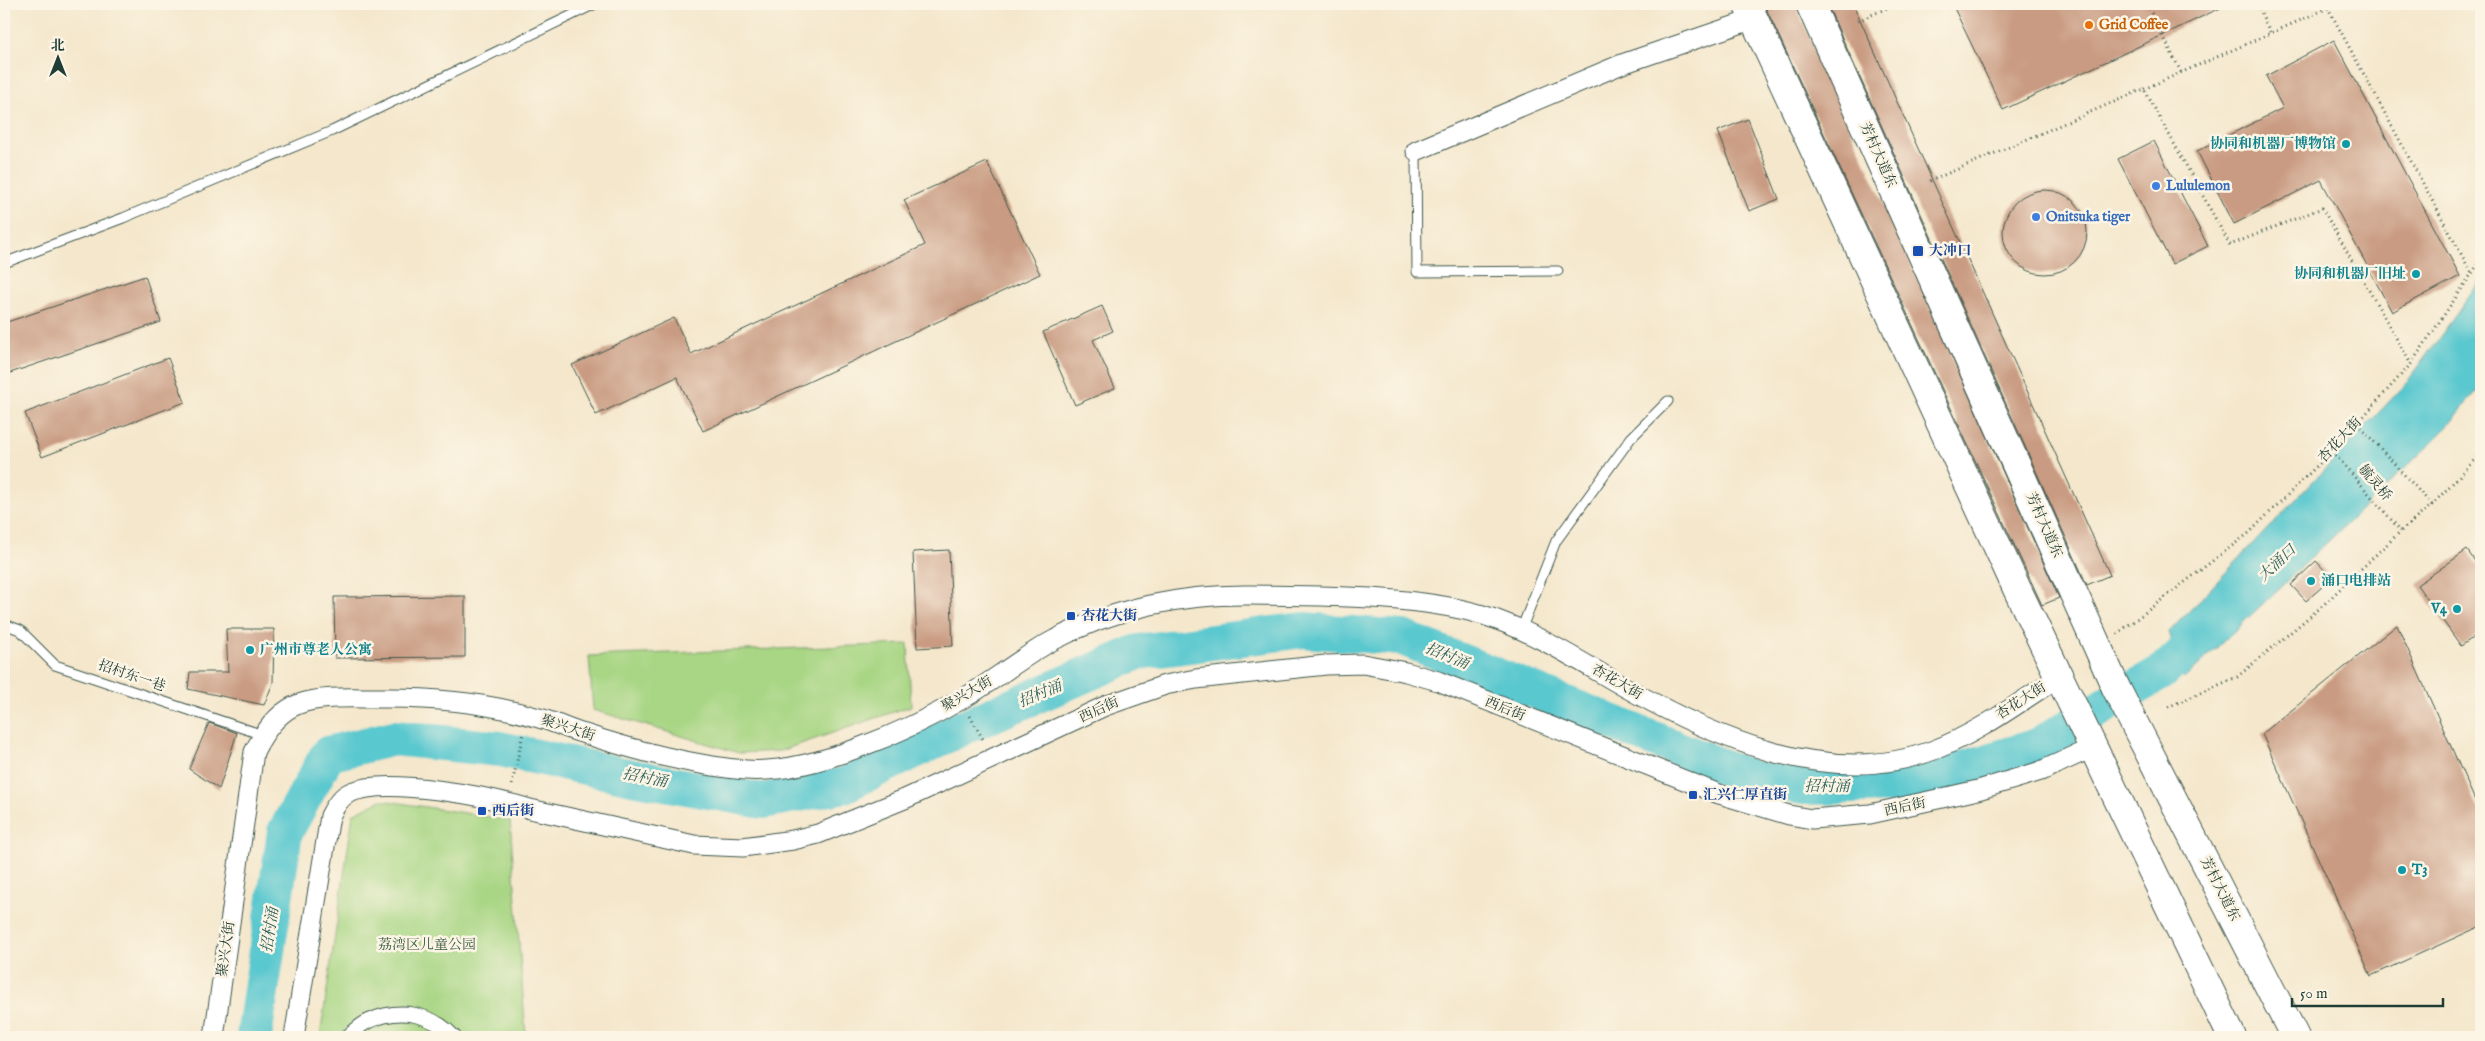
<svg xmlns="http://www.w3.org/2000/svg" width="2485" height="1041" font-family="'IM FELL English','Noto Serif SC',serif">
<rect width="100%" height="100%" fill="#fcf5e5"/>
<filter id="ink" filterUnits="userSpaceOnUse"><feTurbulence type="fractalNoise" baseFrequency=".02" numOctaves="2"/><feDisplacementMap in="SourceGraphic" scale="10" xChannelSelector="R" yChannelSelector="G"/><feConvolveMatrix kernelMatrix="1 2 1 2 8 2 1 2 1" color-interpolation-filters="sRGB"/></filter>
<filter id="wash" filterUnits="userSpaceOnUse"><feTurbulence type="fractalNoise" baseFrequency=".0096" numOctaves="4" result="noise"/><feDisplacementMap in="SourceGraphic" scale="20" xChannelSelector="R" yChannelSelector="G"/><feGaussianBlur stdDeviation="1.12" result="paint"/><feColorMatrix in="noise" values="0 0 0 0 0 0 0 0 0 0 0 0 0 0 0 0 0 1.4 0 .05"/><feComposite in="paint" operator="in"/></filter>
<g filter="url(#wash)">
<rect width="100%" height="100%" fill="#f4e7cc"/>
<!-- green -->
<g fill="#a8d684" stroke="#648a5c">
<polygon points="908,644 911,706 780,751 739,753 593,710 589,656"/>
<polygon points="381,800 510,820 526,1037 320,1037 353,814"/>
</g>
<!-- water -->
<polygon fill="#5ac8cf" stroke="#3c8282" points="2481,280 2481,386 2442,433 2184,679 2169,632 2405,385"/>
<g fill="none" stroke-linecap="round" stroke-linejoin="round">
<!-- river -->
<polyline stroke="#5ac8cf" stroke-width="36" points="254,1037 285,832 328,754 394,738 500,749 632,777 763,801 844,785 964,727 1138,652 1303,630 1403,638 1750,778 1803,787 1910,785 2035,747 2162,672 2214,624"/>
</g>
<g id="blocks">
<!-- building -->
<g fill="#c99b82">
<polygon points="1764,4 1795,4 2059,598 2042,605"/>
<polygon points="1827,4 1853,4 2110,575 2087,585"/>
<polygon points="1964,4 2229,4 2003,110 1954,8"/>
<polygon points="2334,40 2460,276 2392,312 2321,180 2234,224 2197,151 2283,108 2266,76"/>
<polygon points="1748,119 1779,199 1749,211 1718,131"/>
<polygon points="2154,141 2208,246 2172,264 2118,159"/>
<polygon points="987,162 1040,274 703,431 677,377 596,415 572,365 674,318 691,354 925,245 904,200"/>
<circle cx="2045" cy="232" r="42"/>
<polygon points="145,276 161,322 4,375 4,323"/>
<polygon points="1102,306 1113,331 1093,340 1115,388 1075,405 1043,332"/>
<polygon points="168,358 185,402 42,457 25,413"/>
<polygon points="949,550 953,646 917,648 913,552"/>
<polygon points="2467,550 2481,570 2481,632 2461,646 2417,585"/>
<polygon points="2316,561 2332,578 2306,601 2291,585"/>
<polygon points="465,596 465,657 335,658 334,597"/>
<polygon points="2397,625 2481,814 2481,926 2371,976 2262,734"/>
<polygon points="226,629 274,629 273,683 264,705 188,689 190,672 228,672"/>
<polygon points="209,723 237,733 219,789 189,769"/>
</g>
</g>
</g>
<g filter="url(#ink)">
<use href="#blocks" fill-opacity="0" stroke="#3f564b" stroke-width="1"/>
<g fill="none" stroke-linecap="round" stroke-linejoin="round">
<!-- service casing -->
<g stroke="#3f564b" stroke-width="11">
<g id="service">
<polyline points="1416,151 1417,272 1558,271"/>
<polyline points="4,263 123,218 332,131 595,4"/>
<polyline points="4,624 20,630 55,665 263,735"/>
<polyline points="1521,630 1556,541 1631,438 1668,401"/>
</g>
</g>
<!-- pedestrian casing -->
<g stroke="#3f564b" stroke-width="16">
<path id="pedestrian" d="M347,1037C354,1032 361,1024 369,1021C399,1007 431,1013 454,1037"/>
</g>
<!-- minor casing -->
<g stroke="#3f564b" stroke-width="21">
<g id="minor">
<polyline points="1416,151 1622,64 1754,19"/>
<path d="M214,1037L254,752C263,734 278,711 299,704C322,696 352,698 376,698C432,697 486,702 539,718C555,722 569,730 585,734C633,750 695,766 746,770C809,775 910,730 964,698C995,680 1023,656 1054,640C1114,608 1183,594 1251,595C1321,596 1417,595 1483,615C1533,631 1576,659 1621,685C1712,737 1829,790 1934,750C1979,733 2019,702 2059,677"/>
<path d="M294,1037L330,816C334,808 340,797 349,793C385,776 491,797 530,809L694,845L743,847L793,840L818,834L907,798L1105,706L1165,685L1196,679L1326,665L1363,664L1406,672L1438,681L1719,794L1789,815L1812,819L1870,814L1978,790L2041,771L2094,747"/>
</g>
</g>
<!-- trunk casing -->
<g stroke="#3f564b" stroke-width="30">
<g id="trunk">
<polyline points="1747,4 2018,591 2232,1037"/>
<polyline points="1810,4 2116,688 2295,1037"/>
</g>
</g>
<!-- path -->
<g stroke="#3f564b" stroke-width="3" stroke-dasharray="1 4" stroke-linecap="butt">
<polyline points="2147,4 2181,72"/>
<polyline points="2257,4 2270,32"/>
<polyline points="1858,21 1896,4"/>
<polyline points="2144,89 2328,8 2472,274"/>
<polyline points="1930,181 2144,89 2230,245 2322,208 2411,364"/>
<polyline points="2357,423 2432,505"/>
<polyline points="2332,451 2401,531"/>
<polyline points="2117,634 2249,533 2332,451 2411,364 2481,260"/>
<polyline points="2168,707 2237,677 2320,608 2401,531 2432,505 2481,453"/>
<polyline points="970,716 984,741"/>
<polyline points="512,785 523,733"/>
</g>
<!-- service -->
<use href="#service" stroke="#fff" stroke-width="9"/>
<!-- pedestrian -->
<use href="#pedestrian" stroke="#fff" stroke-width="14"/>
<!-- minor -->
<use href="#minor" stroke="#fff" stroke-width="19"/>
<!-- trunk -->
<use href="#trunk" stroke="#fff" stroke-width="28"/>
</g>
</g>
<!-- markers -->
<circle fill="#e8710a" stroke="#fcf5e5" stroke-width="2" cx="2089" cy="25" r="5"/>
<g fill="#0f9aa8" stroke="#fcf5e5" stroke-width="2">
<circle cx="2346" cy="144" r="5"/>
<circle cx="2416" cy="274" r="5"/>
<circle cx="2311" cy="581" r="5"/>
<circle cx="2457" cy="609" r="5"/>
<circle cx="250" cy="650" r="5"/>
<circle cx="2402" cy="870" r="5"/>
</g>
<g fill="#3f7fe0" stroke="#fcf5e5" stroke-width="2">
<circle cx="2156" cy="186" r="5"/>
<circle cx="2036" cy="217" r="5"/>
</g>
<g fill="#1a4fb4" stroke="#fcf5e5" stroke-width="2">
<rect x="1912" y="245" width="12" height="12" rx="2.5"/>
<rect x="1066" y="611" width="10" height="10" rx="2.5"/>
<rect x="1688" y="790" width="10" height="10" rx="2.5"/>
<rect x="477" y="806" width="10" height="10" rx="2.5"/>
</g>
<g text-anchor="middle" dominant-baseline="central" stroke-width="5" stroke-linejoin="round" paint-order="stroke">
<!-- food labels -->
<g font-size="14" font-weight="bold" fill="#c56008" stroke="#fcf5e5" text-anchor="start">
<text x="2099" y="25">Grid Coffee</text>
</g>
<!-- culture labels -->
<g font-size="14" font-weight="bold" fill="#0d838f" stroke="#fcf5e5" text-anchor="end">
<text x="2336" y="144">协同和机器厂博物馆</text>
<text x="2406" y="274">协同和机器厂旧址</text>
<text x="2321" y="581" text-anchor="start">涌口电排站</text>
<text x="2447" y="609">V4</text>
<text x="260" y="650" text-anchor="start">广州市尊老人公寓</text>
<text x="2412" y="870" text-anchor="start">T3</text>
</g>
<!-- street labels -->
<g font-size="14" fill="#1f3d34" stroke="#fcf5e5">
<text transform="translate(1878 155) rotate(66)">芳村大道东</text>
<text transform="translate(2340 440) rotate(-47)">杏花大街</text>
<text transform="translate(2375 483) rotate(49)">毓灵桥</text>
<text transform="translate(2044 525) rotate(66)">芳村大道东</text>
<text transform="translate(132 676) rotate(19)">招村东一巷</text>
<text transform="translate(1617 682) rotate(30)">杏花大街</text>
<text transform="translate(967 694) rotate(-30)">聚兴大街</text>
<text transform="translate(2021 701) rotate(-33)">杏花大街</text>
<text transform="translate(1505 709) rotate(22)">西后街</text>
<text transform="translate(1099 710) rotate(-24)">西后街</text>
<text transform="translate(568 728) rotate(18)">聚兴大街</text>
<text transform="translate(1905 807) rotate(-12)">西后街</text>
<text transform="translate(2220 889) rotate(63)">芳村大道东</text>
<text transform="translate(226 949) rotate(-82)">聚兴大街</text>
</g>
<!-- shop labels -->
<g font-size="14" font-weight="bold" fill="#366cbe" stroke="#fcf5e5" text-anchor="start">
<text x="2166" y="186">Lululemon</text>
<text x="2046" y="217">Onitsuka tiger</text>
</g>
<!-- transit labels -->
<g font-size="14" font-weight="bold" fill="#164399" stroke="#fcf5e5" text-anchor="start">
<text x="1929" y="251">大冲口</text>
<text x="1081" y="616">杏花大街</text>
<text x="1703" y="795">汇兴仁厚直街</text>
<text x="492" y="811">西后街</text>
</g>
<!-- park labels -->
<g font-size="14" fill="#3a5c44" stroke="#fcf5e5">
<text x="427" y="945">荔湾区儿童公园</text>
</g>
<!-- water labels -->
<g font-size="15" font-style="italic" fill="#2e605b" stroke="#fcf5e5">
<text transform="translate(2277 563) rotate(-43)">大涌口</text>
<text transform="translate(1447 656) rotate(22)">招村涌</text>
<text transform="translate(1040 694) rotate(-23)">招村涌</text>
<text transform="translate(645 778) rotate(11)">招村涌</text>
<text x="1827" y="786">招村涌</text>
<text transform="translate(270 930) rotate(-81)">招村涌</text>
</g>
</g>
<!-- margin -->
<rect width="2485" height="1041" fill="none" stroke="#fcf5e5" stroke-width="20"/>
<!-- north arrow -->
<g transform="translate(58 58)" stroke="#fcf5e5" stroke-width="4" paint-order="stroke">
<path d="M0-4L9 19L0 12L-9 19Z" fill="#1f3d34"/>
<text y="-8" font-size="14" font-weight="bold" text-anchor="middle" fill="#1f3d34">北</text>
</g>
<!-- scale -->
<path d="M2292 998v8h151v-8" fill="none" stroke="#1f3d34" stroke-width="2.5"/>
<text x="2300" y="998" font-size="15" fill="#1f3d34" stroke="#fcf5e5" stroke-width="4" paint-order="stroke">50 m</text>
</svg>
